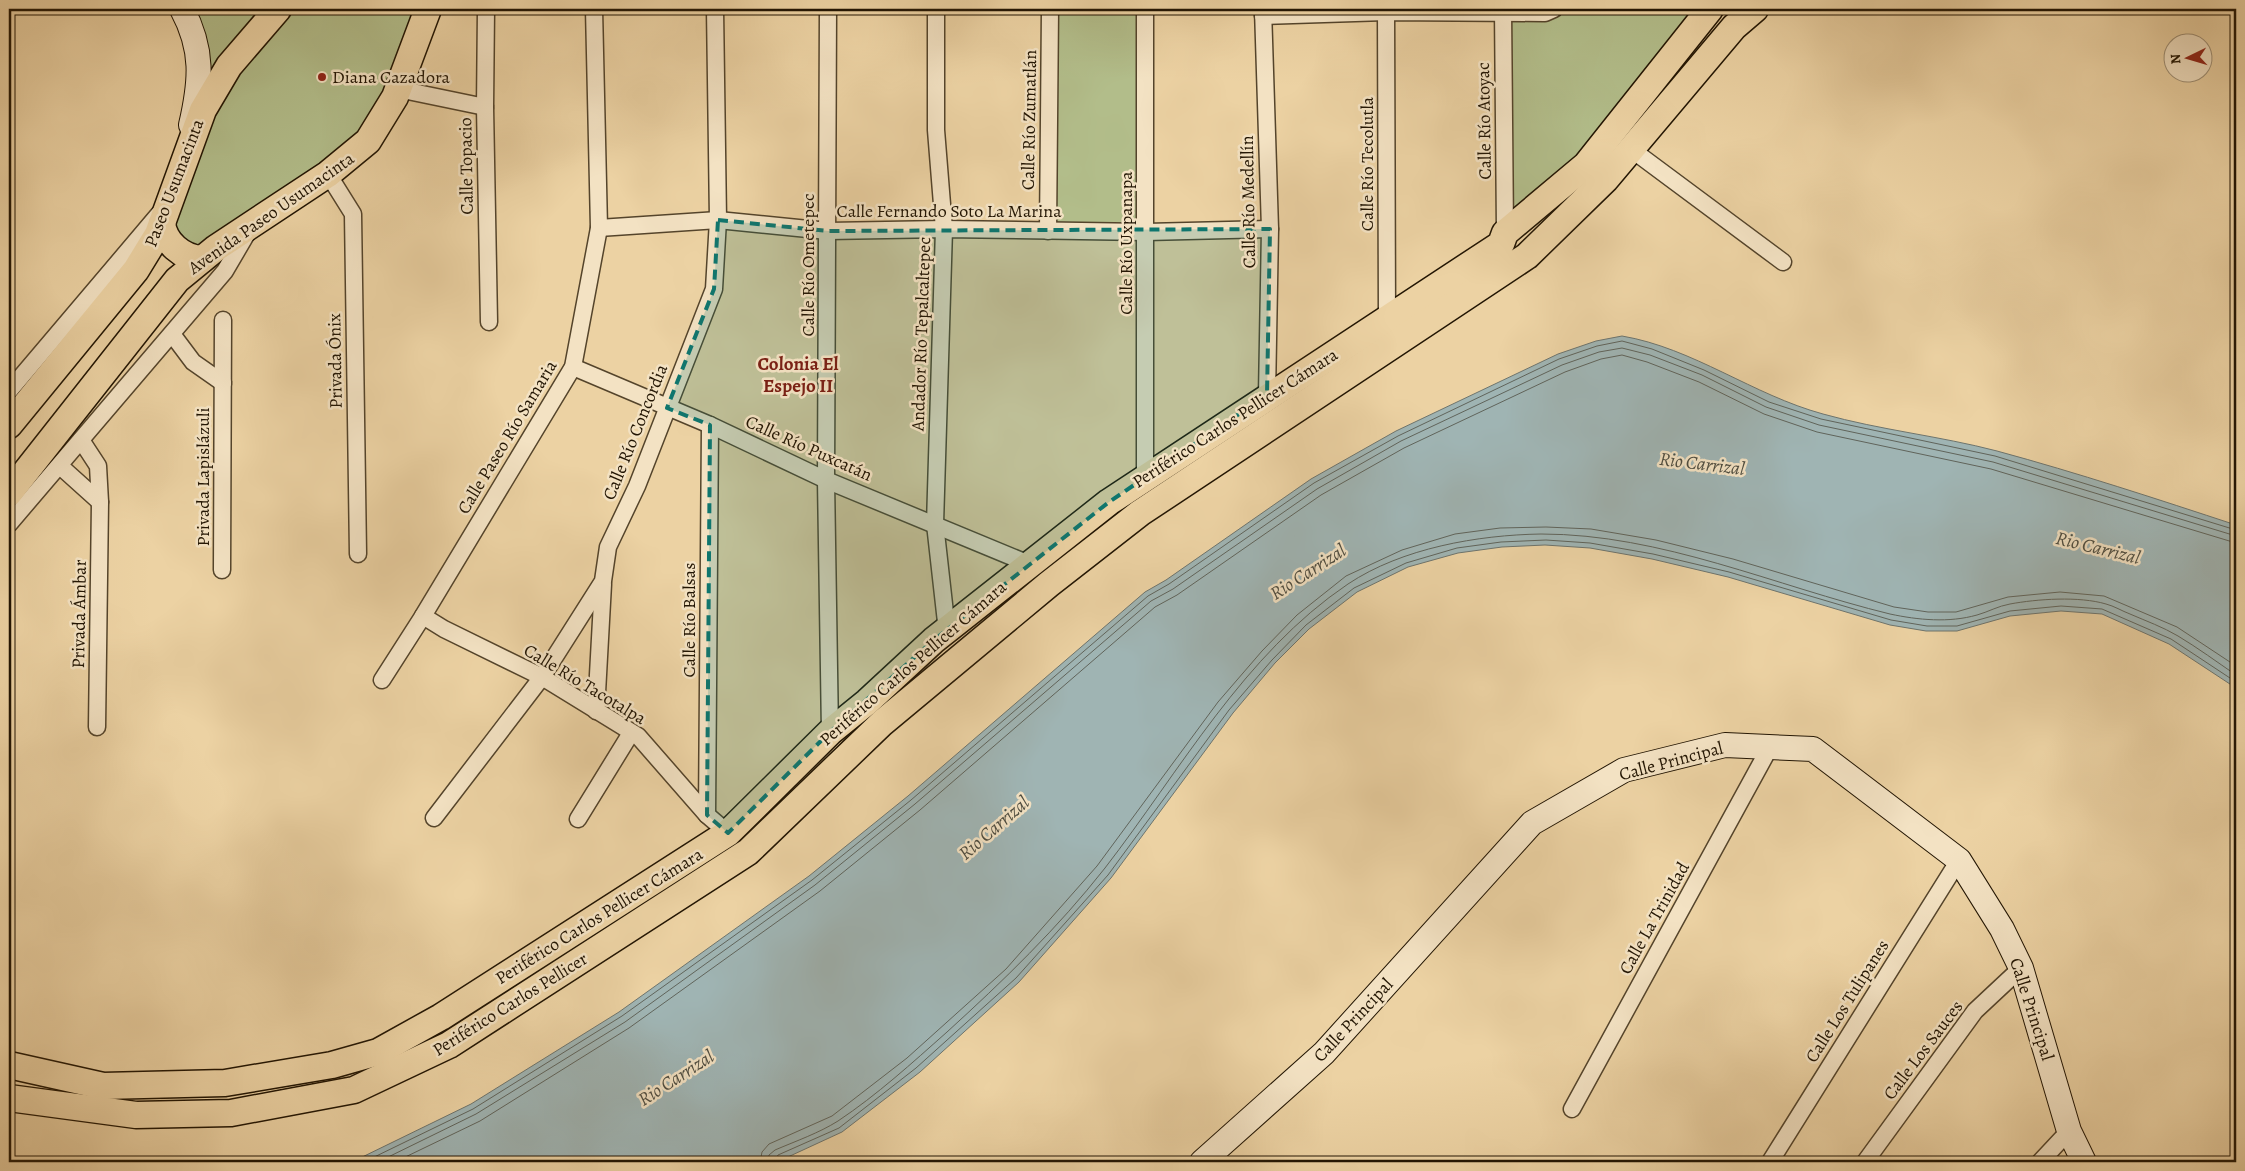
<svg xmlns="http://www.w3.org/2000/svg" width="2245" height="1171" font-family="Alegreya,serif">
<rect width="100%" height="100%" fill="#ecd2a3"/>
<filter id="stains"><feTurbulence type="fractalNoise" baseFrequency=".004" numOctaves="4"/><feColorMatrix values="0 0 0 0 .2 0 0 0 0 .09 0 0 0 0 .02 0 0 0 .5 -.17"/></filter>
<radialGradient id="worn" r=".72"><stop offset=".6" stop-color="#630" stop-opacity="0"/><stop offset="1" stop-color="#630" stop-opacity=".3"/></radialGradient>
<!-- green -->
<g fill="#b2bd8a" stroke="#6a6946">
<polygon points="181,9 428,9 385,116 202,259 165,238 203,110"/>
<polygon points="1049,9 1145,9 1146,232 1048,231"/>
<polygon points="1554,9 1710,9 1586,165 1505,233 1503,13"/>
</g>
<!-- water -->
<path fill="#9fb4b3" stroke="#6d746d" d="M1622,336C1693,348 1753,395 1823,414C1880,430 1940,436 1997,451C2078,473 2157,499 2236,525V688L2169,644L2102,614L2061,611L2010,616L1957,631H1926L1890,625L1728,577L1652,559L1590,548L1545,545L1502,547L1458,553L1408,567L1357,592L1309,629L1275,663L1233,713L1111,878L1019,982L920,1072L842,1132L777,1162H352L471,1104L619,1012L809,876L908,796L1145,592L1166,580L1311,479L1396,431L1558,354L1596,341Z"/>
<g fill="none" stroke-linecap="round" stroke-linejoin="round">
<!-- shore -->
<g stroke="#60645b" stroke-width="1">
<polyline points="364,1162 473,1109 622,1016 812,880 911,800 1148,596 1169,584 1314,483 1398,436 1559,359 1597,346 1622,341 1652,349 1704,370 1769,402 1821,419 1995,456 2236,530"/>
<polyline points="378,1162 476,1114 625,1022 815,885 915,804 1151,601 1173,589 1317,489 1401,441 1562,365 1599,352 1622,348 1650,355 1702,375 1766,407 1819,425 1993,462 2236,536"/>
<polyline points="395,1162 480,1121 629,1028 820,891 920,810 1155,607 1177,595 1321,495 1404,448 1565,372 1601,359 1622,355 1647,362 1699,382 1764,414 1817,432 1991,469 2236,543"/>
<polyline points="760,1162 762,1152 769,1144 832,1116 907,1058 1006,969 1097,866 1218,702 1262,651 1297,615 1346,576 1402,550 1455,534 1500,528 1546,527 1591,529 1656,540 1733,559 1894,607 1928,612 1956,612 2008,597 2060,592 2104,596 2177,627 2236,666"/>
<path d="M768,1162L769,1155L775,1150C796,1141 819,1133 838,1121C877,1095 912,1063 947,1032C1003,981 1058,928 1105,868C1180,771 1244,654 1348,584C1402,548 1478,535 1541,534C1662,534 1775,586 1890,614C1918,620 1949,623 1977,615C1988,612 1998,606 2010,604C2037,599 2079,596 2106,604C2114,606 2122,611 2130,614C2146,621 2163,627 2178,636C2198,648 2217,662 2236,675"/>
<polyline points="774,1162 778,1155 839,1128 916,1068 1016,978 1108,875 1229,710 1272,660 1306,625 1354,588 1406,563 1457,548 1501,542 1546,540 1590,543 1653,554 1729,572 1891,620 1927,626 1957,626 2010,611 2061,606 2102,609 2171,639 2236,682"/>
</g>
<!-- street casing -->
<g stroke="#54442b" stroke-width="19">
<g id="street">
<polyline points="486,9 485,107 489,322"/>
<polyline points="828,9 826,480 830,732"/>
<polyline points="936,9 936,130 944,229 935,524 947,631"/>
<polyline points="1145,9 1145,477"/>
<polyline points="1263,9 1270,229 1267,395"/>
<polyline points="1386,9 1387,319"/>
<polyline points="1503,9 1505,233"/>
<polyline points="1263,16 1386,12 1545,13 1554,9"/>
<polyline points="398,89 485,107"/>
<polyline points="1631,149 1783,262"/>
<polyline points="328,174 353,214 358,554"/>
<polyline points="599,228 718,220 828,231 944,229 1146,232 1270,229"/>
<polyline points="1048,231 1050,9"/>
<polyline points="172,334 193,362 223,383"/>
<polyline points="573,367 710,425 826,480 1029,564"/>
<polyline points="9,391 159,214"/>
<polyline points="81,440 98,466 100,502 97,727"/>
<polyline points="60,466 100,502"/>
<polyline points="9,524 225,271 249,230"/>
<polyline points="222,570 223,320"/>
<polyline points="423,616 444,629 542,677 638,736 707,815 728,833"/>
<polyline points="382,680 423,616 573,367 599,228 594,9"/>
<polyline points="596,711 603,584"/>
<polyline points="707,815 710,425"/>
<polyline points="434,818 542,677 603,581 608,547 637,486 714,289 718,220 715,9"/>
<polyline points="578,819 631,733"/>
<polyline points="1572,1109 1770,747"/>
<polyline points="1770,1162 1959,860"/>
<polyline points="1865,1162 1975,1011 2021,968"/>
<polyline points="2040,1162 2069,1131"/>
</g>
</g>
<!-- secondary casing -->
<g stroke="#221503" stroke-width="26">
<g id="secondary">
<path d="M182,9C204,50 201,81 191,125"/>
<polyline points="1202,1162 1324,1053 1532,823 1624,770 1725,745 1813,749 1959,860 2002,929 2021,968 2069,1131 2084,1162"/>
</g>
</g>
<!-- primary casing -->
<g stroke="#221503" stroke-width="29">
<g id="primary">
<path d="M162,223C164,242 182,258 202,259"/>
<polyline points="9,425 136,270 158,234 203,110 229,66 278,9"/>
<polyline points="9,493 177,280 216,248 328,174 368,141 395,97 428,9"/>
<polyline points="9,1065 103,1086 225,1083 332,1065 378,1052 441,1017 728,833 830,732 867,702 934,640 1109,502 1501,244 1505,233 1586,165 1710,9"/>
<polyline points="9,1098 136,1115 231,1113 354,1090 449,1045 748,852 882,723 1049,584 1140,513 1527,256 1606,179 1734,27 1755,9"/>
</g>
</g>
<!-- street -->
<use href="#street" stroke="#f3e2c3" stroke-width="16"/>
<!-- secondary -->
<use href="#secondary" stroke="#f3e2c3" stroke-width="24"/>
<!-- primary -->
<use href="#primary" stroke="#ecd2a3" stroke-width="26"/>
</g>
<!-- marked area -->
<path fill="#0f766e" fill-opacity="0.2" stroke="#0f766e" stroke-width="4" stroke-dasharray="10 6" stroke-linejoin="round" d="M718,220L828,231L1270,229L1267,395L1109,502L934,640L830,732L728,833L707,815L710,425L667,408L714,289Z"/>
<!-- markers -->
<circle fill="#8f2418" stroke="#f3e2c3" stroke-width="2" cx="322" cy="77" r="5"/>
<g text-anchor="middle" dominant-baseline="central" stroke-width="5" stroke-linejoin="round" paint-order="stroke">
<!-- poi labels -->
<g font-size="18" fill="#221503" stroke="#f3e2c3" text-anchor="start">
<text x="332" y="77">Diana Cazadora</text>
</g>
<!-- street labels -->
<g font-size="18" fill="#221503" stroke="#f3e2c3">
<text transform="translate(1029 120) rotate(-89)">Calle Río Zumatlán</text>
<text transform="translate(1484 121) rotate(-91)">Calle Río Atoyac</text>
<text transform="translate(1367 164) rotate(-90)">Calle Río Tecolutla</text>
<text transform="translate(466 166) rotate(-91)">Calle Topacio</text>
<text transform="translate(174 183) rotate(-69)">Paseo Usumacinta</text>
<text transform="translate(1248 202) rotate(-91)">Calle Río Medellín</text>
<text x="949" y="211">Calle Fernando Soto La Marina</text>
<text transform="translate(271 213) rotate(-35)">Avenida Paseo Usumacinta</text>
<text transform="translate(1126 243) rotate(-90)">Calle Río Uxpanapa</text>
<text transform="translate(808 265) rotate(-90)">Calle Río Ometepec</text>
<text transform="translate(921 334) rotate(-88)">Andador Río Tepalcaltepec</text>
<text transform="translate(335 361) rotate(-91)">Privada Ónix</text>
<text transform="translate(1235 418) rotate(-33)">Periférico Carlos Pellicer Cámara</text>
<text transform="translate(635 432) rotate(-68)">Calle Río Concordia</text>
<text transform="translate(507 437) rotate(-59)">Calle Paseo Río Samaria</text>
<text transform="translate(809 448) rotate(24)">Calle Río Puxcatán</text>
<text transform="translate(203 477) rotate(-90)">Privada Lapislázuli</text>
<text transform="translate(79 614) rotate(-89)">Privada Ámbar</text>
<text transform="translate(689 620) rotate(-90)">Calle Río Balsas</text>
<text transform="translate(913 663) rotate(-41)">Periférico Carlos Pellicer Cámara</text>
<text transform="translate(585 684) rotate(31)">Calle Río Tacotalpa</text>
<text transform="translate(1671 761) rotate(-15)">Calle Principal</text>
<text transform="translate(599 916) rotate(-32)">Periférico Carlos Pellicer Cámara</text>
<text transform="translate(1654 918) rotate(-61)">Calle La Trinidad</text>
<text transform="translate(1847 1001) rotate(-58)">Calle Los Tulipanes</text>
<text transform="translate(510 1004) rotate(-32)">Periférico Carlos Pellicer</text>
<text transform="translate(2032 1009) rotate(72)">Calle Principal</text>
<text transform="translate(1353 1020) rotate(-47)">Calle Principal</text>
<text transform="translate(1923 1050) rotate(-53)">Calle Los Sauces</text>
</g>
<!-- neighbourhood labels -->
<g font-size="19" font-weight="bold" fill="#7a1f14" stroke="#f3e2c3">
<text x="798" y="364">Colonia El<tspan x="798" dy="22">Espejo II</tspan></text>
</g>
<!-- water labels -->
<g font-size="19" font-style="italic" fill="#4e4d41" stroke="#f3e2c3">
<text transform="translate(1702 464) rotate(7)">Rio Carrizal</text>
<text transform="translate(2098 548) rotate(14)">Rio Carrizal</text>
<text transform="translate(1308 572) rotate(-33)">Rio Carrizal</text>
<text transform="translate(994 828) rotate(-41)">Rio Carrizal</text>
<text transform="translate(676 1078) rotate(-33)">Rio Carrizal</text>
</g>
</g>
<!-- margin -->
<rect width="2245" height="1171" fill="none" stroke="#ecd2a3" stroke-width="30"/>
<rect x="10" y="10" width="2225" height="1151" fill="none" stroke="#221503" stroke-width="2.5"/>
<rect x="15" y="15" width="2215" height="1141" fill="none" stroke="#221503"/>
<!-- north arrow -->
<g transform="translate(2188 58) rotate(265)"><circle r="24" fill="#f3e2c3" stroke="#9f9076"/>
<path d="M0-4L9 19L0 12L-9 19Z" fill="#8f2418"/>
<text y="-8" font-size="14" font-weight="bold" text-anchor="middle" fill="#221503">N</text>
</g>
<rect width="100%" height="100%" filter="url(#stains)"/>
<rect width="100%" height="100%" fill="url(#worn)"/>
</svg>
